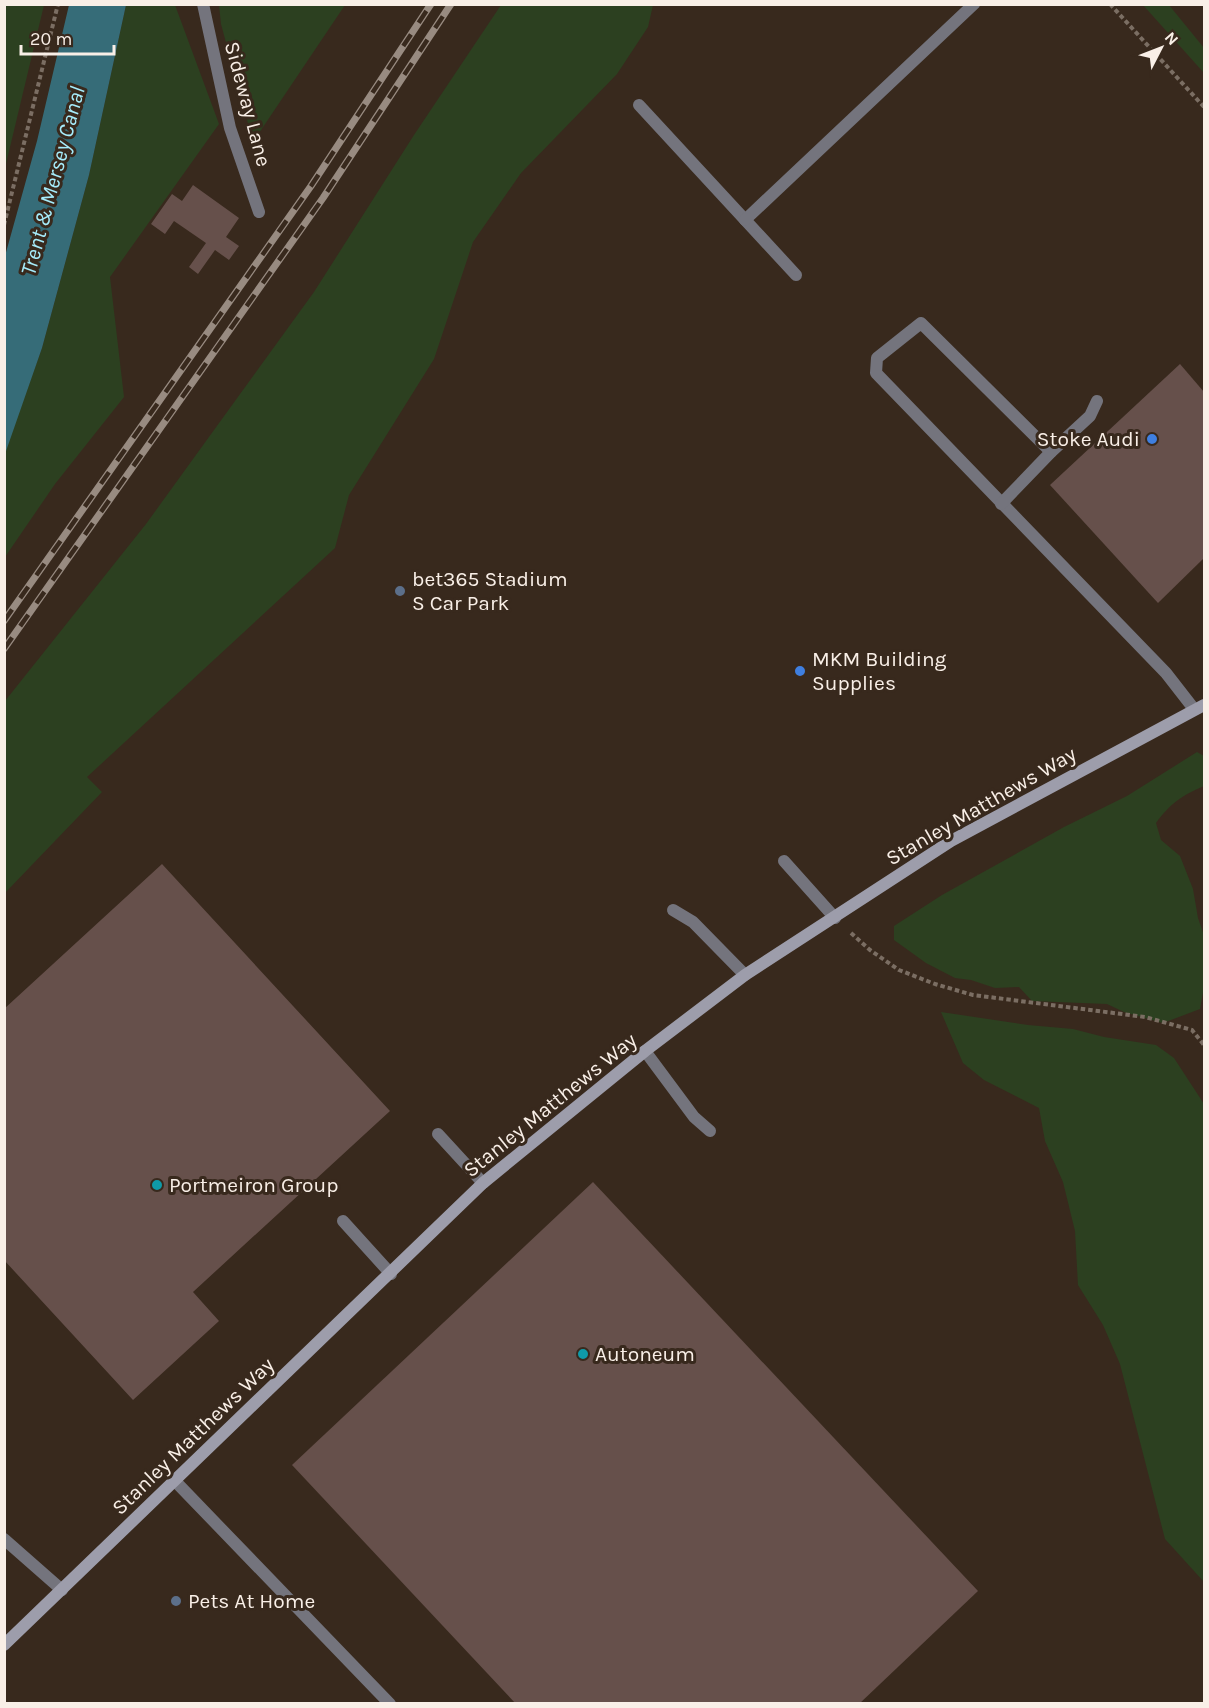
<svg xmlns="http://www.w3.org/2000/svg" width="1209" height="1708" font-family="Karla,sans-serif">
<rect width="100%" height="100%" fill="#38291d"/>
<!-- green -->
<g fill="#2c4020">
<polygon points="5,4 44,5 5,168 4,5"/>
<polygon points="126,5 175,5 219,124 110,277 124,397 55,484 5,557 4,454 42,348 89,175"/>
<polygon points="219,5 345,5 253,142 221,24"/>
<polygon points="501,5 653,5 648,27 617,74 521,173 473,242 434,359 349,495 335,548 87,777 102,792 5,893 5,701 146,524 314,292 414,135"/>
<polygon points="1143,5 1169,5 1204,48 1204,73"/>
<path d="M1197,752L1204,756V786C1182,795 1170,804 1156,823L1161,840L1180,856L1193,889L1198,918L1204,935V987L1200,1009L1163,1023L1124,1012L1107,1004L1032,1001L1019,987L995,988L971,980L955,978L926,963L894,940V926L942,895L1064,827L1127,796Z"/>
<polygon points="941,1012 1028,1025 1073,1029 1104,1037 1156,1045 1174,1058 1204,1104 1204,1582 1165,1539 1120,1364 1103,1325 1078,1285 1075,1231 1063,1182 1045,1141 1039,1108 984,1080 963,1063"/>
</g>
<!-- water -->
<polygon fill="#366c78" points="69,5 126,5 89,175 42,348 5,454 5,256 37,141"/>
<!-- building -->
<g fill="#66504b">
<polygon points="193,185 239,218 226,237 239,246 229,260 215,250 198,274 189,267 206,243 174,221 165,234 151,224 172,194 182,201"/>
<polygon points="1180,364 1204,392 1204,558 1158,603 1050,485"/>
<polygon points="162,864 390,1111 193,1292 219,1321 133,1400 4,1260 4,1009"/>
<polygon points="593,1182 978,1591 859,1704 516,1704 292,1465"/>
</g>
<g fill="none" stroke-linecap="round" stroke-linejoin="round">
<!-- path -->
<g stroke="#7b6e63" stroke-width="4" stroke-dasharray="4.5 3" stroke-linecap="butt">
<polyline points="1110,4 1204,107"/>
<polyline points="4,225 58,4"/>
<polyline points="851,933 870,950 899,970 935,984 973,995 1145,1017 1192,1030 1204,1045"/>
</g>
<!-- lane -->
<g stroke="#74747d" stroke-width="12">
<polyline points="203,4 230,128 259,212"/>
<polyline points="639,105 796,275"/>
<polyline points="745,220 974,4"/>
<polyline points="1051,452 921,323 877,358 876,373 1166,673 1194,709"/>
<polyline points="1001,504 1051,452 1090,416 1097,401"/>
<polyline points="784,861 835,918"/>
<polyline points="673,910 693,922 745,975"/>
<polyline points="645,1051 694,1117 710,1131"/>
<polyline points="438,1134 483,1183"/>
<polyline points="343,1221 391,1274"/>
<polyline points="175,1481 390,1704"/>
<polyline points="4,1539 62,1590"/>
</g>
<!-- secondary -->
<polyline stroke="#9d9dab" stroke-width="12" points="4,1645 483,1183 645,1051 745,975 951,841 1204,705"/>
<!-- rail casing -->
<g stroke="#988b81" stroke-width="7">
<g id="rail">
<polyline points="4,621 311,186 431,4"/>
<polyline points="4,649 323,198 451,4"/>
</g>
</g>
<!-- rail -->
<use href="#rail" stroke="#38291d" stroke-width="4.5" stroke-dasharray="14" stroke-linecap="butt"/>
</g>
<!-- markers -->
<g fill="#3f7fe0" stroke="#38291d" stroke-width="2">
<circle cx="1152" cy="439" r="6"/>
<circle cx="800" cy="671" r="6"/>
</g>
<g fill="#5c6f8a" stroke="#38291d" stroke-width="2">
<circle cx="400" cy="591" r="6"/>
<circle cx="176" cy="1601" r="6"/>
</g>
<g fill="#0f9aa8" stroke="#38291d" stroke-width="2">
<circle cx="157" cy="1185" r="6"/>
<circle cx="583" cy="1354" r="6"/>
</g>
<g text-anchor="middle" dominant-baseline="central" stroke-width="6" stroke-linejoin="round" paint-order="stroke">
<!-- street labels -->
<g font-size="21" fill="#f9efe7" stroke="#38291d">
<text transform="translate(248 104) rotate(75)">Sideway Lane</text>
<text transform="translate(981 806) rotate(-30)">Stanley Matthews Way</text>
<text transform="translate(550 1105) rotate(-39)">Stanley Matthews Way</text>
<text transform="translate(193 1436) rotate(-44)">Stanley Matthews Way</text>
</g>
<!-- poi labels -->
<g font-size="21" fill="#f9efe7" stroke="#38291d" text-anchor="start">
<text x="1140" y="439" text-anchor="end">Stoke Audi</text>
<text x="412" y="579">bet365 Stadium<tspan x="412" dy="24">S Car Park</tspan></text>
<text x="812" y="659">MKM Building<tspan x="812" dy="24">Supplies</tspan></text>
<text x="169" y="1185">Portmeiron Group</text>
<text x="595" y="1354">Autoneum</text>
<text x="188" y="1601">Pets At Home</text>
</g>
<!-- water labels -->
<g font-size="22" font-style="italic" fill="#a6ecfb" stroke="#38291d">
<text transform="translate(53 181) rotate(-75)">Trent &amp; Mersey Canal</text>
</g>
</g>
<!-- border -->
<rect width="1209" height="1708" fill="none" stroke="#f9efe7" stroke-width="12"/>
<!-- north arrow -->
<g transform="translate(1161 48) rotate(48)" stroke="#38291d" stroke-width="4.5" paint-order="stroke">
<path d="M0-4.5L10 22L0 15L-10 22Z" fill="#f9efe7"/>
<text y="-9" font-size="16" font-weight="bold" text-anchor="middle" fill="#f9efe7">N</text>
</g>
<!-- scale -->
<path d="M21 45v9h93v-9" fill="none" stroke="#f9efe7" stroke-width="3"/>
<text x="30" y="45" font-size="18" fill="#f9efe7" stroke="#38291d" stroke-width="4.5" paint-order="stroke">20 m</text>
</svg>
